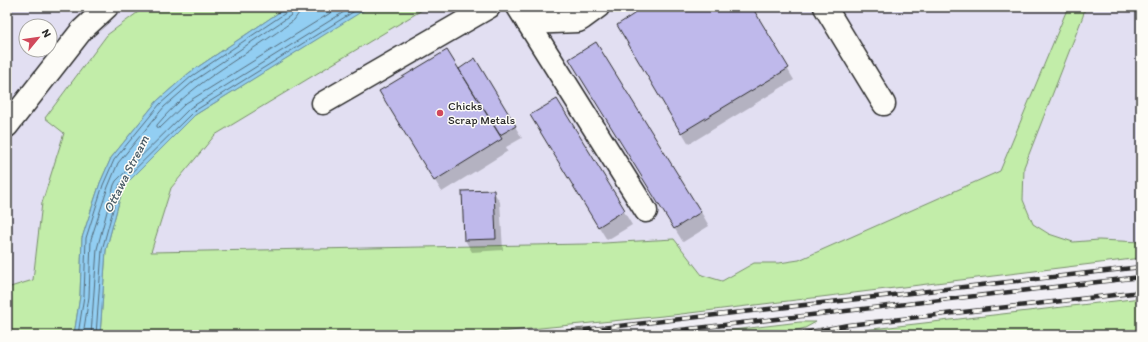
<svg xmlns="http://www.w3.org/2000/svg" width="1148" height="342" font-family="Itim,sans-serif">
<rect width="100%" height="100%" fill="#f1eff5"/>
<filter id="ink" filterUnits="userSpaceOnUse"><feTurbulence type="fractalNoise" baseFrequency=".025" numOctaves="2"/><feDisplacementMap in="SourceGraphic" scale="8" xChannelSelector="R" yChannelSelector="G"/><feConvolveMatrix kernelMatrix="1 2 1 2 8 2 1 2 1" color-interpolation-filters="sRGB"/></filter>
<g filter="url(#ink)">
<!-- built -->
<g fill="#e2dff2" fill-rule="evenodd">
<path d="M7,7H145L107,35L45,118L64,133L42,203L33,280L7,288ZM26,26H50V50H26Z"/>
<polygon points="427,7 1068,7 1000,171 799,260 779,263 754,263 722,281 702,275 674,239 586,244 151,252 171,188 215,135"/>
<polygon points="1085,7 1141,7 1141,242 1099,240 1073,242 1049,234 1033,224 1023,200 1024,167 1083,16"/>
</g>
<!-- green -->
<g fill="#c2eda9" stroke="#768c6a">
<polygon points="145,7 287,7 189,73 157,101 111,158 100,183 82,238 80,296 74,335 7,335 7,288 33,280 42,203 64,133 45,118 107,35"/>
<polygon points="368,7 427,7 215,135 171,188 151,252 586,244 674,239 702,275 722,281 754,263 779,263 799,260 1000,171 1068,7 1085,7 1083,16 1024,167 1023,200 1033,224 1049,234 1073,242 1099,240 1141,242 1141,258 673,315 469,335 100,335 106,250 123,187 195,115"/>
<polygon points="1141,298 1141,335 820,335"/>
<polygon points="800,322 816,322 805,328 779,335 691,335"/>
</g>
<!-- water -->
<polygon fill="#92cef2" stroke="#698da2" points="287,7 369,7 195,115 123,187 106,250 100,335 74,335 80,296 82,238 100,183 111,158 157,101 189,73"/>
<!-- shadow -->
<g fill="#0003">
<polygon points="631,7 751,7 794,80 689,144 625,37 635,15"/>
<polygon points="475,60 522,138 506,147 508,151 442,192 387,103 458,70"/>
<polygon points="578,74 701,212 709,226 683,242"/>
<polygon points="557,100 632,225 607,240 539,129"/>
<polygon points="493,191 500,202 503,250 472,252 465,240 463,192"/>
</g>
<g fill="none" stroke-linecap="round" stroke-linejoin="round">
<!-- shore -->
<g stroke="#546c7b" stroke-width="1">
<path d="M300,7L299,13L294,20C248,55 194,80 157,125V127L160,128L186,103L340,7"/>
<polyline points="78,335 84,296 86,238 103,185 114,160 160,104 192,76 287,12 289,7"/>
<polyline points="83,335 89,297 91,239 108,187 118,163 164,107 195,80 290,16 293,12 294,7"/>
<polyline points="91,335 97,249 114,185 116,181 190,108 352,7"/>
<polyline points="96,335 102,250 120,184 193,112 361,7"/>
</g>
</g>
<!-- building -->
<g fill="#bfb9eb" stroke="#2b2b2b">
<polygon points="630,7 752,7 789,68 681,133 617,25 634,14"/>
<polygon points="596,42 701,212 674,229 569,59"/>
<polygon points="447,50 502,139 434,181 379,91"/>
<polygon points="475,58 516,126 500,135 459,69"/>
<polygon points="557,99 625,210 598,227 530,115"/>
<polygon points="494,190 496,239 464,240 462,191"/>
</g>
<g fill="none" stroke-linecap="round" stroke-linejoin="round">
<!-- minor casing -->
<g stroke="#2b2b2b" stroke-width="25">
<g id="minor">
<polyline points="518,7 646,211"/>
<polyline points="825,7 884,104"/>
<polyline points="528,23 578,21 583,18 598,7"/>
<polyline points="323,103 489,7"/>
<polyline points="7,126 82,30 107,7"/>
</g>
</g>
<!-- minor -->
<use href="#minor" stroke="#fdfcf7" stroke-width="22"/>
<!-- rail casing -->
<g stroke="#2b2b2b" stroke-width="4.5">
<g id="rail">
<polyline points="539,335 1141,267"/>
<polyline points="637,335 1141,277"/>
<polyline points="794,335 848,325 1141,292"/>
</g>
</g>
<!-- rail -->
<use href="#rail" stroke="#fdfcf7" stroke-width="3" stroke-dasharray="9" stroke-linecap="butt"/>
</g>
</g>
<!-- markers -->
<circle fill="#d1495b" stroke="#fdfcf7" stroke-width="1.5" cx="440" cy="113" r="4"/>
<g text-anchor="middle" dominant-baseline="central" stroke-width="3" stroke-linejoin="round" paint-order="stroke">
<!-- poi labels -->
<g font-size="12" fill="#2b2b2b" stroke="#fdfcf7" text-anchor="start">
<text x="448" y="106">Chicks<tspan x="448" dy="14">Scrap Metals</tspan></text>
</g>
<!-- water labels -->
<g font-size="13" font-style="italic" fill="#4a5c67" stroke="#fdfcf7">
<text transform="translate(126 174) rotate(-63)">Ottawa Stream</text>
</g>
</g>
<!-- margin -->
<rect width="1148" height="342" fill="none" stroke="#fdfcf7" stroke-width="24"/>
<rect x="12" y="12" width="1124" height="318" fill="none" stroke="#2b2b2b" stroke-width="1.5" filter="url(#ink)"/>
<!-- north arrow -->
<g transform="translate(38 38) rotate(61)"><circle r="19" fill="#fdfcf7" stroke="#a9a8a5"/>
<path d="M0-3L7 15L0 10L-7 15Z" fill="#d1495b"/>
<text y="-6" font-size="11" font-weight="bold" text-anchor="middle" fill="#2b2b2b">N</text>
</g>
</svg>
